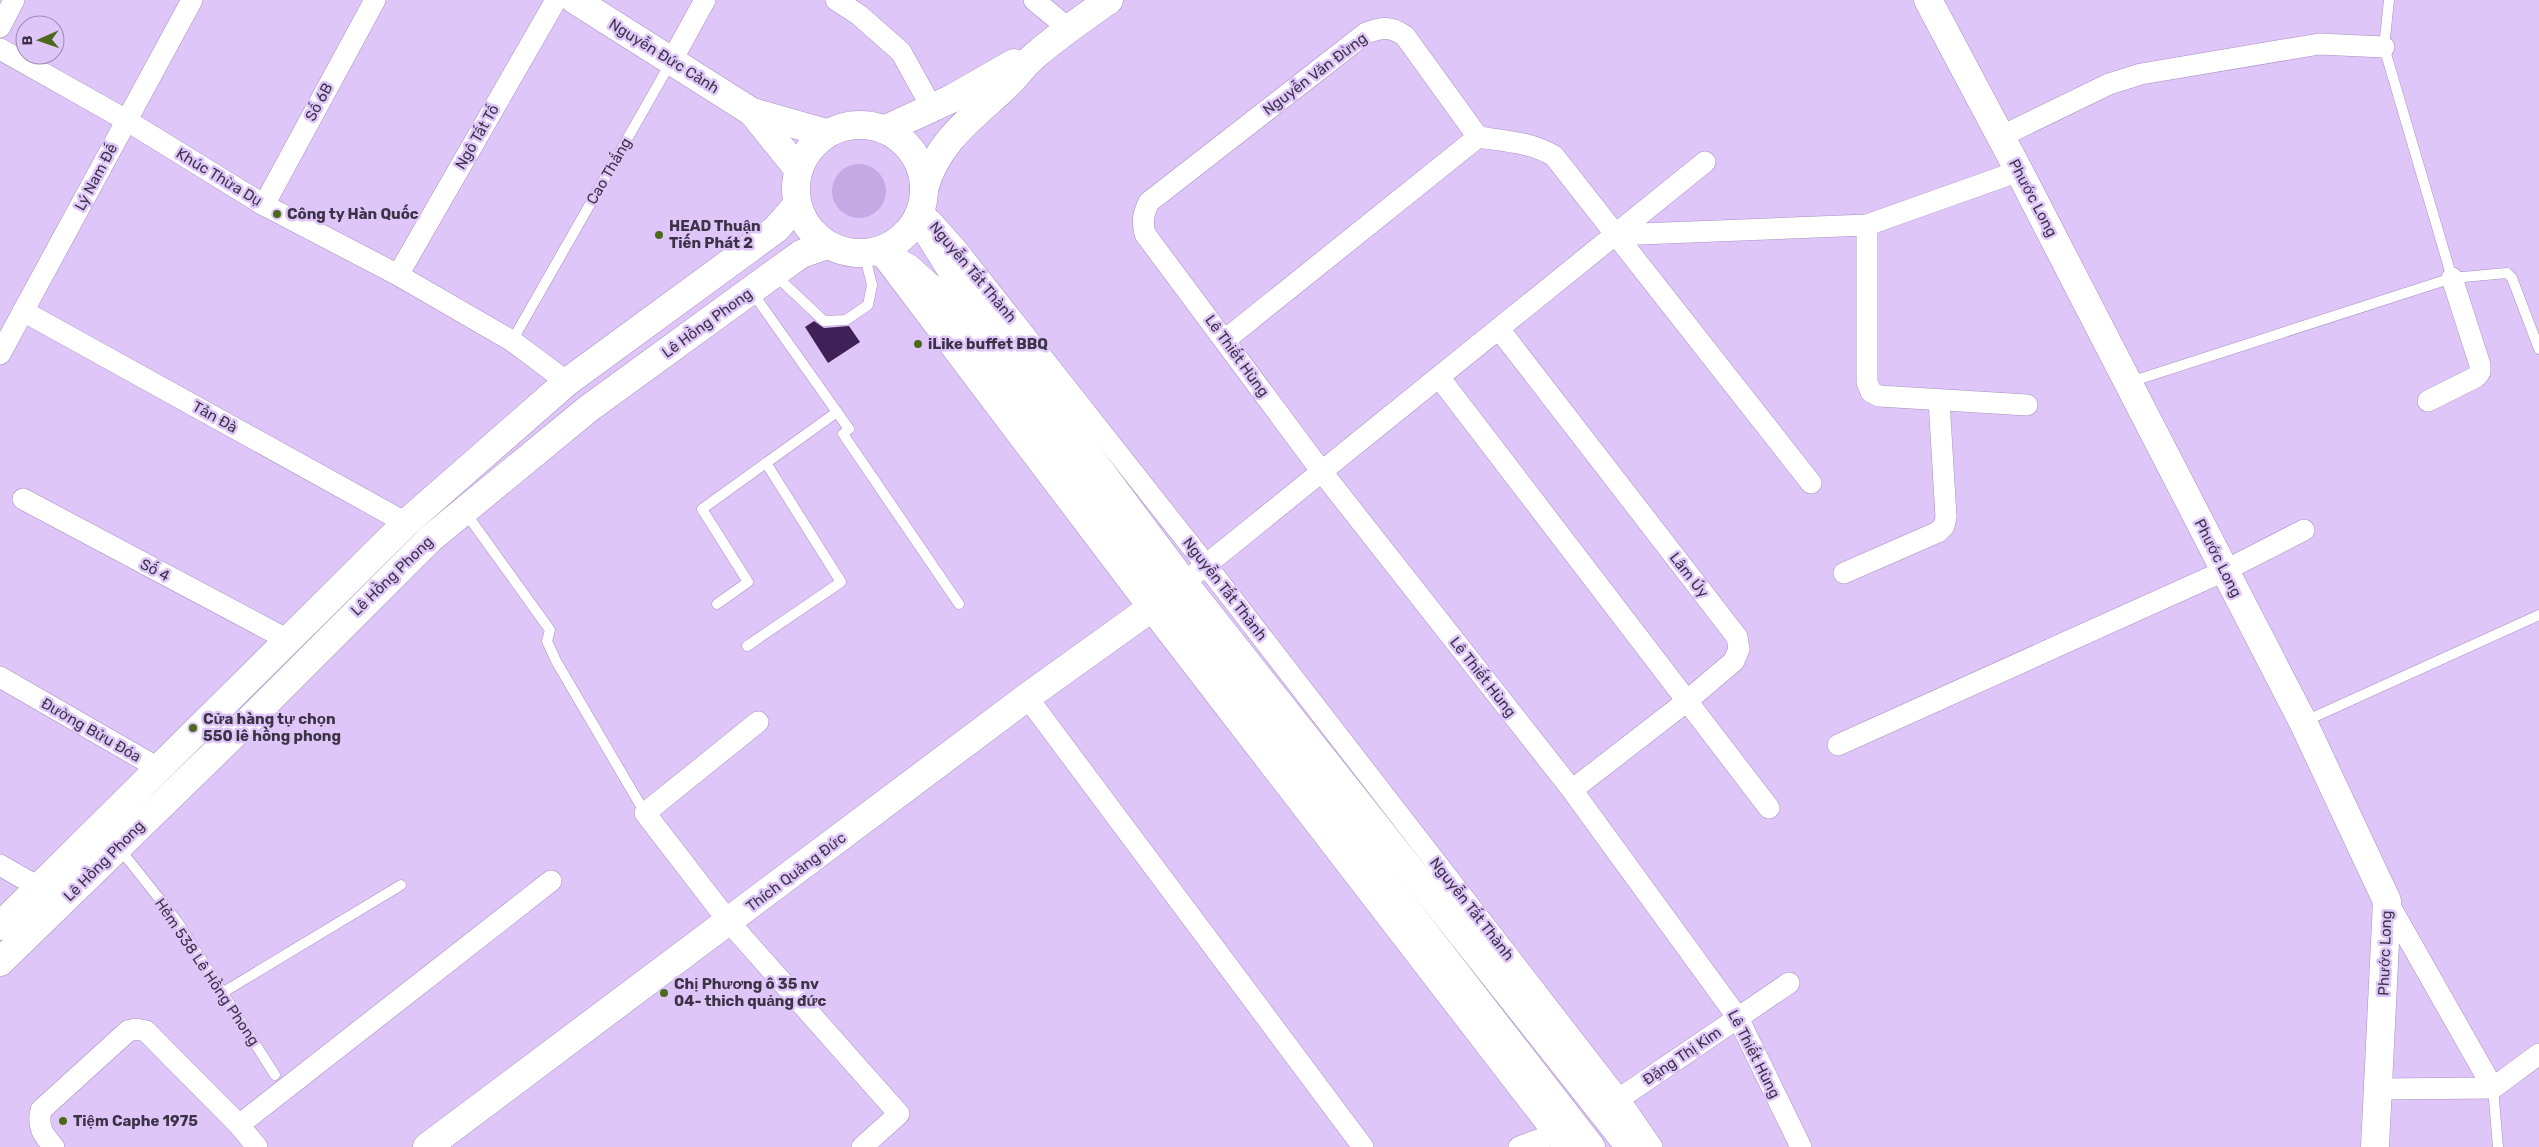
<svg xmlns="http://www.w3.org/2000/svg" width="2539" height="1147" font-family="Rubik,sans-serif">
<rect width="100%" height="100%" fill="#dfc6f9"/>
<!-- green -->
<circle fill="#c6a8e5" cx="859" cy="191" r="27"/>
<!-- building -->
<polygon fill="#3f2157" points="814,321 824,328 849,326 860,342 828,363 805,327"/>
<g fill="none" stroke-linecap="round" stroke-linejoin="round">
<!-- lane casing -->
<g stroke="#a890c0" stroke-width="11">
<g id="lane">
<polyline points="2389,0 2384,47 2452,278 2507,273 2512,278 2539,349"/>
<polyline points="775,275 824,321 846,320 868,305 872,285 864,253"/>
<polyline points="752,292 849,429 843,434 959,604"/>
<polyline points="512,341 671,62"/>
<polyline points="2130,382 2452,278"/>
<polyline points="465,512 550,630 547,641 556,661 645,813"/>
<polyline points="717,604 748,582 702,509 837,412"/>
<polyline points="747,646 841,582 766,463"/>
<polyline points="2303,722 2539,615"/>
<polyline points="119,848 177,921 275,1075"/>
<polyline points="222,993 401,885"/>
<polyline points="2493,1088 2498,1147"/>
</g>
</g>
<!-- street casing -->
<g stroke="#a890c0" stroke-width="22">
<g id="street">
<polyline points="836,0 859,15 901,52 932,108"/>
<polyline points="1034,0 1069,29"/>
<polyline points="0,27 14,0"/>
<polyline points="0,49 126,120 264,205 398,275 512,341 567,382"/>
<polyline points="672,60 705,0"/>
<path d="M1478,137L1405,36C1391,26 1382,27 1366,33L1149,202C1143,214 1142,221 1145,234L1322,472L1572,790L1738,1018L1801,1147"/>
<polyline points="2000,137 2109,84 2141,74 2319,44 2384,47"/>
<polyline points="264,205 375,0"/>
<polyline points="931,220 956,248 1206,565 1619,1099 1652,1147"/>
<polyline points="1867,225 1867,382 1871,392 1879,396 2027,405"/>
<polyline points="1615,235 1867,225 2019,171"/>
<polyline points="884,259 1149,609 1564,1147"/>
<polyline points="398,275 556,0"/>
<polyline points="23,311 406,523"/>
<polyline points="1499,329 1737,637 1739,649 1734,661 1687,701 1572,790"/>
<path d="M1225,340L1478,137C1504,141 1531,142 1554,156L1811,483"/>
<polyline points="0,354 192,0"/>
<polyline points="1439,377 1769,808"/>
<polyline points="2428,401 2476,377 2480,372 2480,365 2452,278"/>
<polyline points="23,499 288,640"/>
<polyline points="1196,573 1705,162"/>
<polyline points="1844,573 1938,532 1944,526 1946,517 1939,400"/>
<polyline points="0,677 158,768"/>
<polyline points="1027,697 1363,1147"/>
<polyline points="758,722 645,813 729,922 899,1114 862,1147"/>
<polyline points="1838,745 2224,571 2304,530"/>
<polyline points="0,865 40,888"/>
<polyline points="2493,1088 2539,1054"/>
<polyline points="2380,1089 2493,1088 2387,901"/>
<polyline points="1607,1107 1789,983"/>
<polyline points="239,1125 551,881"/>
<path d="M54,1147C43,1135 37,1127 41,1110L128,1031L136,1029L146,1031L239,1125L257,1147"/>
<polyline points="1519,1147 1565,1130"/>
</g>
</g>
<!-- secondary casing -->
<g stroke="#a890c0" stroke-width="29">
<g id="secondary">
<polyline points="1928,0 2019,171 2303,722 2387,901 2375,1147"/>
<polyline points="886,129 951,99 1014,63"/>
<path d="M924,189C937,143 969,120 1003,89C1015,78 1025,63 1038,53C1060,34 1085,17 1109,0"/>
<polyline points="0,926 406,523 567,382 776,229 797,205"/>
<polyline points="0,962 253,716 430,539 588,409 801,254 827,245"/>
<polyline points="427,1147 1027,697 1165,598"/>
</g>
</g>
<!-- primary casing -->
<g stroke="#a890c0" stroke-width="29">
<g id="primary">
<polyline points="575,0 752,112 826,133"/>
<polyline points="752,112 798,169"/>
<circle cx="860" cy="189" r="64"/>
<polyline points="921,210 927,231 957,279 1184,583 1630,1147"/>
<polyline points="878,251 908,268 937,294 1165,598 1591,1147"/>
</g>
</g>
<!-- lane -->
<use href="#lane" stroke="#fff" stroke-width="10"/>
<!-- street -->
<use href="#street" stroke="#fff" stroke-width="21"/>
<!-- secondary -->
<use href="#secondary" stroke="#fff" stroke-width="28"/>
<!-- primary -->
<use href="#primary" stroke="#fff" stroke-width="28"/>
</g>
<!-- markers -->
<g fill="#4c681a" stroke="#dfc6f9" stroke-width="2">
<circle cx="277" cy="214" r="5"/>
<circle cx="659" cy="235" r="5"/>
<circle cx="918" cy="344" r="5"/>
<circle cx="193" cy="728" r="5"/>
<circle cx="664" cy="993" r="5"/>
<circle cx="63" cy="1121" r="5"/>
</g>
<g text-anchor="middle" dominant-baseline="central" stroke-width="5" stroke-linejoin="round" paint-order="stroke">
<!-- street labels -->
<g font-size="15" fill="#3d3347" stroke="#dfc6f9">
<text transform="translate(664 56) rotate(32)">Nguyễn Đức Cảnh</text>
<text transform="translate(1315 74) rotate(-37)">Nguyễn Văn Đừng</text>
<text transform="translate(319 102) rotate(-62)">Số 6B</text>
<text transform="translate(477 137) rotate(-60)">Ngô Tất Tố</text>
<text transform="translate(609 171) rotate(-60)">Cao Thắng</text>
<text transform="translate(96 177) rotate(-62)">Lý Nam Đế</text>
<text transform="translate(219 177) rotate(31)">Khúc Thừa Dụ</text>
<text transform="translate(2033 198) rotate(62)">Phước Long</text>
<text transform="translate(973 272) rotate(50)">Nguyễn Tất Thành</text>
<text transform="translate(707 323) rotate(-36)">Lê Hồng Phong</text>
<text transform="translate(1237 356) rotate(54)">Lê Thiết Hùng</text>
<text transform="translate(215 417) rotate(29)">Tản Đà</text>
<text transform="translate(2218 558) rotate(63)">Phước Long</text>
<text transform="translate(155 570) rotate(28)">Số 4</text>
<text transform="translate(1689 575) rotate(52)">Lâm Úy</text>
<text transform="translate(392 576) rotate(-44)">Lê Hồng Phong</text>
<text transform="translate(1225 589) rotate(52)">Nguyễn Tất Thành</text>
<text transform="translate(1483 677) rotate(52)">Lê Thiết Hùng</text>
<text transform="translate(91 730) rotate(30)">Đường Bửu Đóa</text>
<text transform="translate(104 861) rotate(-45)">Lê Hồng Phong</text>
<text transform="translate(796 872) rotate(-37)">Thích Quảng Đức</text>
<text transform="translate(1472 909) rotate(52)">Nguyễn Tất Thành</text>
<text transform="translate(2385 953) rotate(-88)">Phước Long</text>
<text transform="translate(207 972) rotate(56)">Hẻm 538 Lê Hồng Phong</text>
<text transform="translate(1754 1054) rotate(63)">Lê Thiết Hùng</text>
<text transform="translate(1682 1056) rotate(-34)">Đặng Thị Kim</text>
</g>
<!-- poi labels -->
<g font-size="15" font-weight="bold" fill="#3d3347" stroke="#dfc6f9" text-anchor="start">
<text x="287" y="214">Công ty Hàn Quốc</text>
<text x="669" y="226">HEAD Thuận<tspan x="669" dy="17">Tiến Phát 2</tspan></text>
<text x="928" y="344">iLike buffet BBQ</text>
<text x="203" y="719">Cửa hàng tự chọn<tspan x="203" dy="17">550 lê hồng phong</tspan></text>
<text x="674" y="984">Chị Phương ô 35 nv<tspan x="674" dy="17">04- thich quảng đức</tspan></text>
<text x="73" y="1121">Tiệm Caphe 1975</text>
</g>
</g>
<!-- north arrow -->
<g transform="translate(40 40) rotate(268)"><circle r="24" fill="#dfc6f9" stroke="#9e8bb2"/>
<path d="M0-4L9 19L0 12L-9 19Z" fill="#4c681a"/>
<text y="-8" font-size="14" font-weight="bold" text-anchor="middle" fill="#3d3347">B</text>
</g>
</svg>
